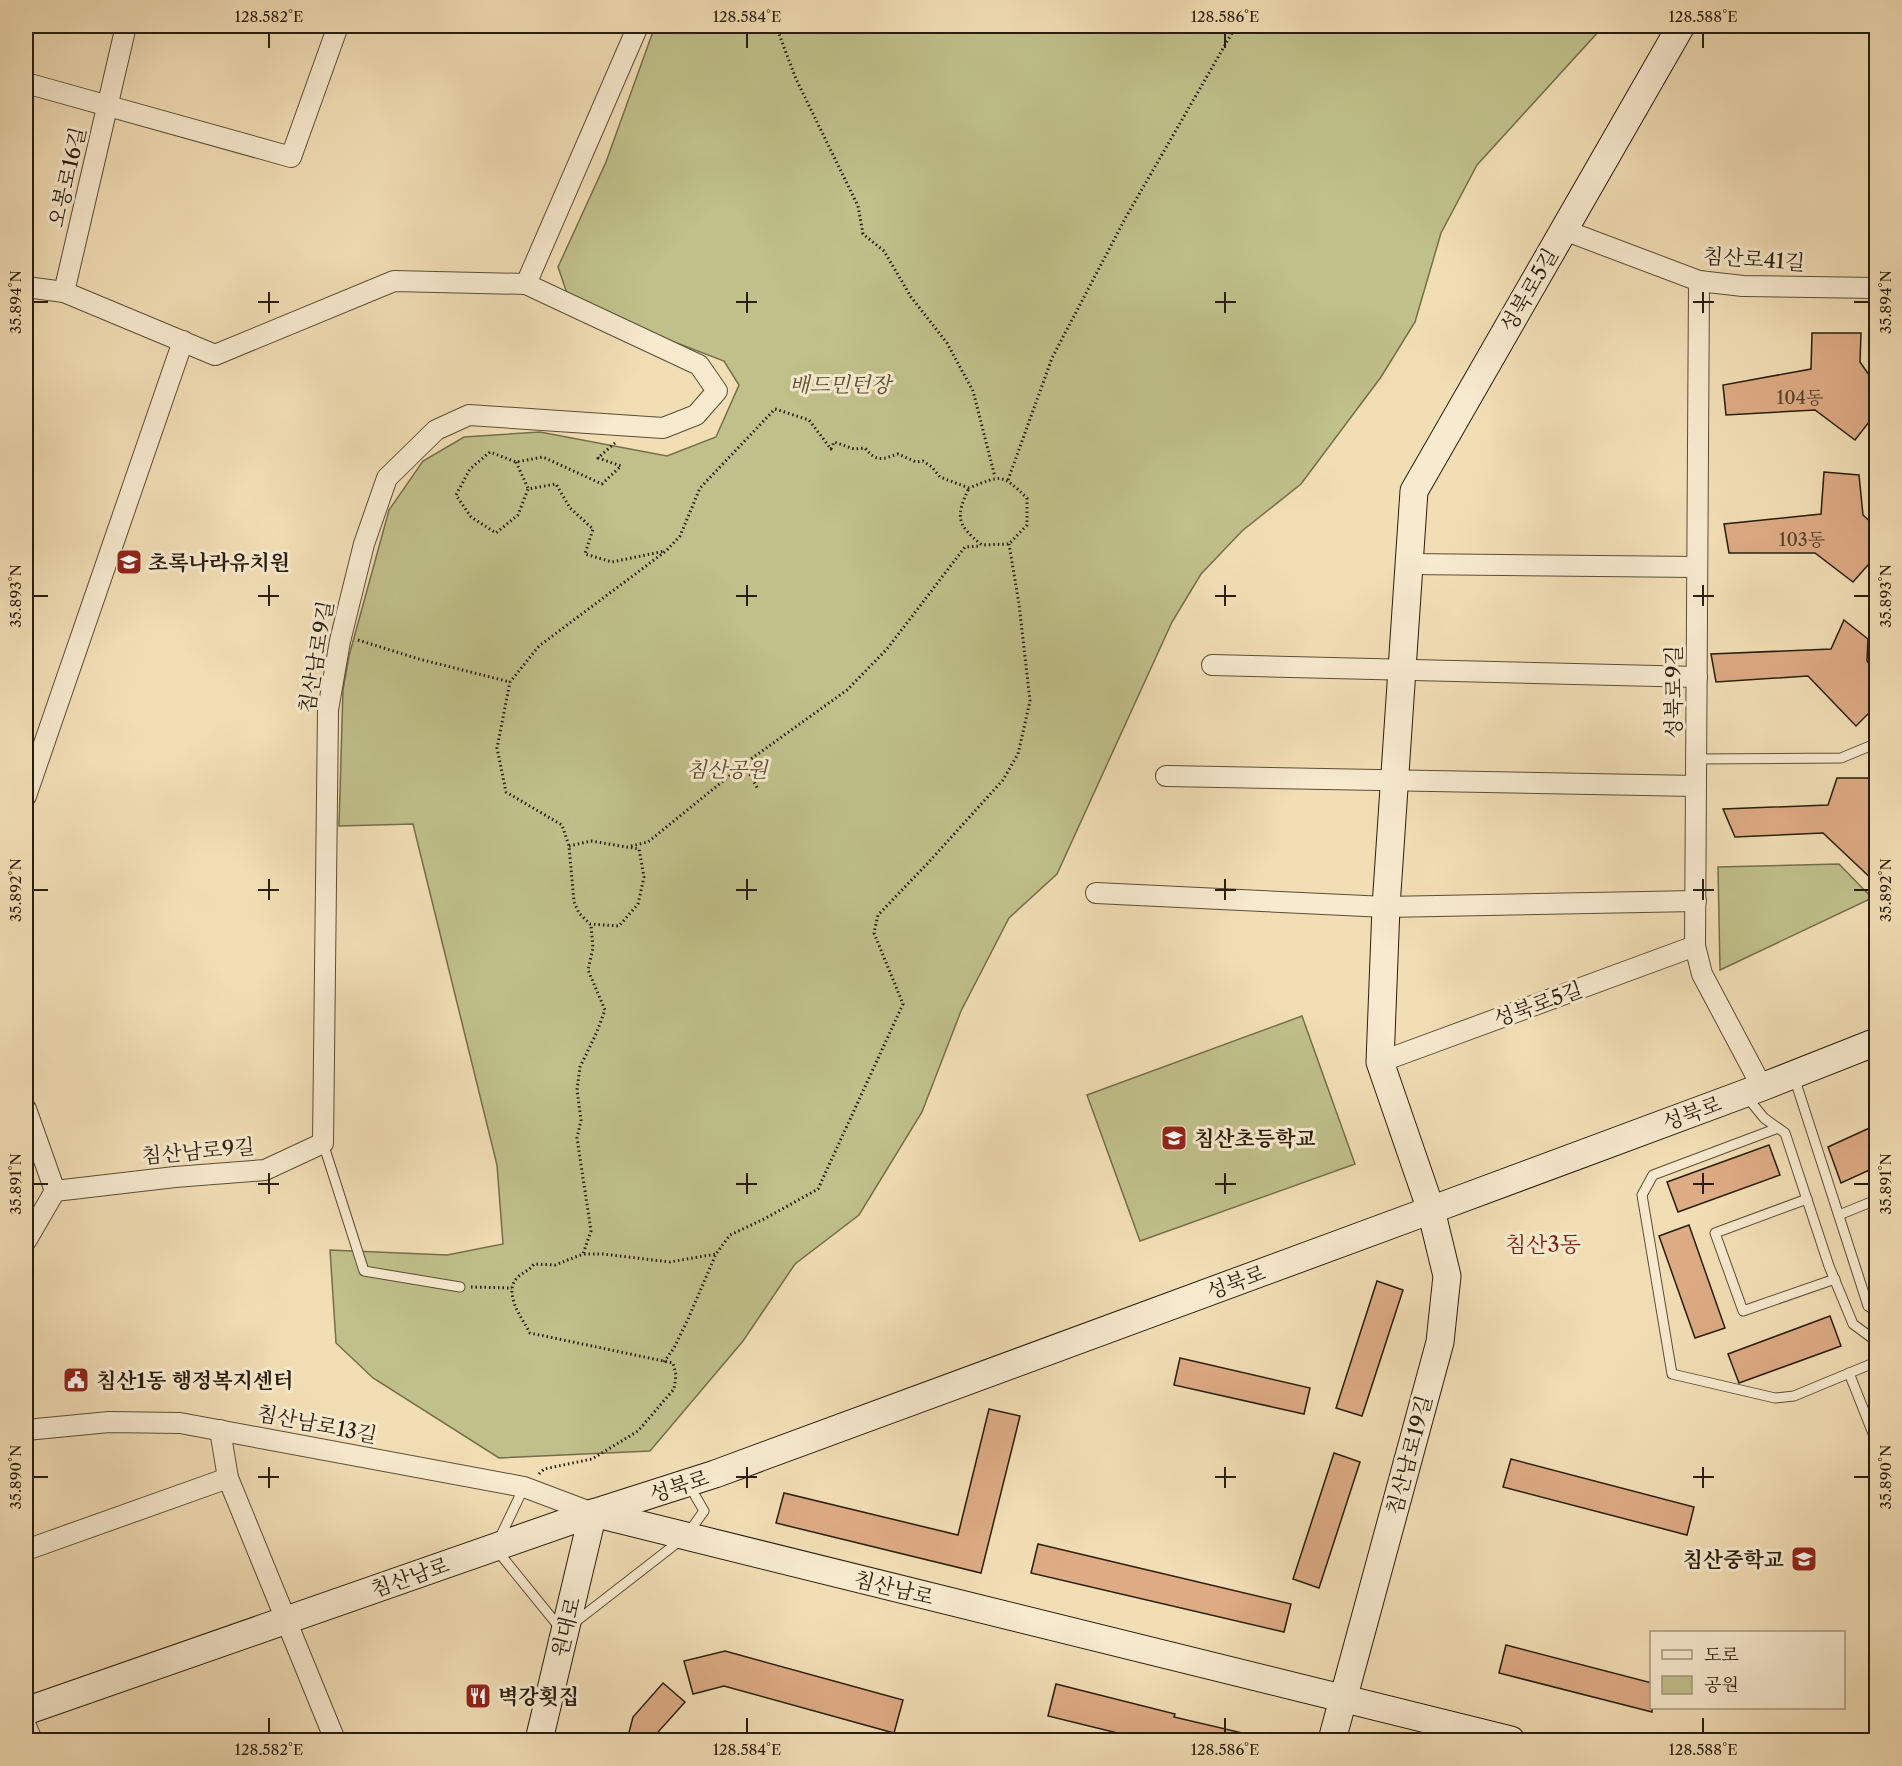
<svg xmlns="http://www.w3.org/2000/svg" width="1902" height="1766" font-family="'Libre Caslon Text','Noto Serif KR',serif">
<rect width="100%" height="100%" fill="#f2deb5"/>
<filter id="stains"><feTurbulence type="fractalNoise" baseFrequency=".00333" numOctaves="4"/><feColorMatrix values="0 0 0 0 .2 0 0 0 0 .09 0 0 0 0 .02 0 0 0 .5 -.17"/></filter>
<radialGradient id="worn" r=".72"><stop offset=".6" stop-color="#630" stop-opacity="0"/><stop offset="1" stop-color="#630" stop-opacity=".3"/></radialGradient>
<!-- green -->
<g fill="#c0c08a" stroke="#746e4b" stroke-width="1.5">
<polygon points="655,26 1601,26 1599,31 1477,165 1441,233 1415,322 1381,377 1301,484 1242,531 1201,574 1172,622 1057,874 1009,918 961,1011 922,1112 859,1215 795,1264 743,1341 650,1451 499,1458 373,1378 336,1343 330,1250 447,1255 503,1244 497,1165 413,824 339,826 343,690 349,656 389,510 423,461 464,437 540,432 667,456 716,437 739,385 724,361 570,302 558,267 606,162"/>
<polygon points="1839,864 1872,898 1720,970 1718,867"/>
<polygon points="1302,1016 1355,1164 1140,1241 1087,1095"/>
</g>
<!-- building -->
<g fill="#ddab84" stroke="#291d0c" stroke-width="1.5">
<polygon points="1812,333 1861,333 1860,362 1876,385 1876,413 1855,440 1815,410 1726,415 1723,385 1811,369"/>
<polygon points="1824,472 1859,475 1863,515 1876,527 1876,556 1853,582 1815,553 1729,553 1724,524 1821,514"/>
<polygon points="1844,620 1868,639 1867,661 1876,673 1876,706 1856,726 1808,676 1716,682 1711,654 1831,649"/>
<polygon points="1837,778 1870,778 1870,806 1876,821 1876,883 1823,833 1735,837 1723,809 1828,805"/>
<polygon points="1876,1125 1876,1167 1841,1183 1828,1147"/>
<polygon points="1769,1145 1780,1175 1678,1212 1667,1182"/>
<polygon points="1689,1225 1725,1328 1695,1338 1659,1236"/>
<polygon points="1377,1281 1403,1290 1362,1416 1336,1408"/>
<polygon points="1830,1316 1841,1346 1739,1383 1728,1354"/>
<polygon points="1180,1358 1310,1388 1304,1414 1174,1385"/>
<polygon points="989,1409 1020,1416 981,1573 776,1523 784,1493 958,1535"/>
<polygon points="1334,1453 1360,1462 1319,1588 1293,1579"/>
<polygon points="1511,1459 1694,1507 1687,1535 1503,1487"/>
<polygon points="1038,1544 1291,1604 1284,1632 1031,1573"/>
<polygon points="1506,1645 1652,1683 1652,1712 1499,1673"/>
<polygon points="725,1651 903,1700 894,1733 724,1686 693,1694 684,1661"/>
<polygon points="663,1683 685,1702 658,1732 656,1740 627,1740 633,1717"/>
<polygon points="1056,1684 1175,1714 1174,1717 1251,1735 1250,1740 1146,1740 1048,1716"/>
</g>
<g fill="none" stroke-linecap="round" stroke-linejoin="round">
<!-- lane casing -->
<g stroke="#5b4d36" stroke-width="11">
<g id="lane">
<polyline points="1696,759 1841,758 1870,746 1876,742"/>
<polyline points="1794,1077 1868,1306 1876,1311"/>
<polyline points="1746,1096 1764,1118 1785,1133 1829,1266 1853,1324 1876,1341"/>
<polyline points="1778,1128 1653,1175 1642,1195 1672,1374 1775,1398 1794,1396 1876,1362"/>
<polyline points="323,1143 364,1271 460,1287"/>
<polyline points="1807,1199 1715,1233 1743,1311 1835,1279"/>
<polyline points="1839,1215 1876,1200"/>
<polyline points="1849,1373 1876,1441"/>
<polyline points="524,1487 495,1548 560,1628"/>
<polyline points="574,1623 686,1536 704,1511 689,1485"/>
</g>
</g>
<!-- street casing -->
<g stroke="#5b4d36" stroke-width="22">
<g id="street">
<polyline points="26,83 291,157 338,26"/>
<polyline points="1564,230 1699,281 1743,286 1876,288"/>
<polyline points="1699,281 1695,946 1702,974 1762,1087"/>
<polyline points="526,284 638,26"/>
<polyline points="26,287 64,292 215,355 394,281 526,284 699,365 717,391 696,415 663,428 469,415 436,430 387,478 364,544 340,641 328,710 323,1143 265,1170 175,1177 55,1191 26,1241"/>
<polyline points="64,292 126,26"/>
<polyline points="1409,564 1697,567"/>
<polyline points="1212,665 1697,677"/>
<polyline points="1166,776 1696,786"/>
<polyline points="26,796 183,341"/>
<polyline points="1096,893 1386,907 1696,901"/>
<polyline points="1380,1062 1695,946"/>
<polyline points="26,1109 55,1191"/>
<polyline points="26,1430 109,1422 180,1423 524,1487 593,1513"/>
<polyline points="220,1430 228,1478 335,1740"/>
<polyline points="26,1550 228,1478"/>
<polyline points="26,1726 32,1740"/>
</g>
</g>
<!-- secondary casing -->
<g stroke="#291d0c" stroke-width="29">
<g id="secondary">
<polyline points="593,1513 1511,1740"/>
<polyline points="26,1711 593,1513 715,1474 1431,1210 1762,1087 1876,1042"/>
<polyline points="539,1740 593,1513"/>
<polyline points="1332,1740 1440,1342 1447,1276 1431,1210 1380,1062 1386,907 1414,491 1681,26"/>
</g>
</g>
<!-- path -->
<g stroke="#291d0c" stroke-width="3" stroke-dasharray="1.5 3" stroke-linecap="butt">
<polyline points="776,26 796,79 858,206 863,234 884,251 911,297 947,343 973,391 995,477"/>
<polyline points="615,443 598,458 621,466 602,484 543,457 516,462 490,452 470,469 456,495 471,517 496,533 518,515 528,489 556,484 570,508 593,529 585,554 612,562 665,551"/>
<polyline points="516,462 528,488"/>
<polyline points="1008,480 1052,358 1126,217 1236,26"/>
<polyline points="358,640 419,659 510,682"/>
<polyline points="744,764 847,690 887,649 965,547 980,546"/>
<path d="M569,846L591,841L639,849L644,877L638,904L619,926L590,924L579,913L574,902L569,846L562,825L506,792L497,748L510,682L539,646L666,551L680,536L700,488L775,409L809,420L831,449L834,442L854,449L865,448C877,463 882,459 898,454L916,462L923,461L932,467L940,477L969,488C1002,475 1001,473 1027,498V525L1009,544L982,545C957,525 955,517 969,488"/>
<polyline points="631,846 648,842 744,764 758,789"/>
<polyline points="584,1254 603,1254 670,1262 716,1254"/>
<polyline points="471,1287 512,1288"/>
<polyline points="664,1362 674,1348 688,1319 716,1254 730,1235 766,1218 818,1189 903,1004 874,933 878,915 927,864 1003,780 1018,754 1030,701 1019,604 1009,544"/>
<path d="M539,1474L544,1469L592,1459L638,1431L674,1389L676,1375L673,1363L530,1333C522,1318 501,1291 519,1276C525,1271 529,1271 534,1264L555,1265L583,1254L591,1231L577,1138L581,1120L577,1090L580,1067L596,1034L605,1010L588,970L593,948L591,925"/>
</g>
<!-- lane -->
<use href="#lane" stroke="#f7eacf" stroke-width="9"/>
<!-- street -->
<use href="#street" stroke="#f7eacf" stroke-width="20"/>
<!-- secondary -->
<use href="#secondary" stroke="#f7eacf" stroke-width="27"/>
</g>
<!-- ticks -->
<path fill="none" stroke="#291d0c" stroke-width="2" d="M269,33V48M747,33V48M1225,33V48M1703,33V48M269,292V313M747,292V313M1225,292V313M1703,292V313M33,302H48M258,302H279M736,302H757M1215,302H1236M1693,302H1714M1854,302H1869M269,585V606M747,585V606M1225,585V606M1703,585V606M33,596H48M258,596H279M736,596H757M1215,596H1236M1693,596H1714M1854,596H1869M269,879V900M747,879V900M1225,879V900M1703,879V900M33,890H48M258,890H279M736,890H757M1215,890H1236M1693,890H1714M1854,890H1869M269,1173V1194M747,1173V1194M1225,1173V1194M1703,1173V1194M33,1184H48M258,1184H279M736,1184H757M1215,1184H1236M1693,1184H1714M1854,1184H1869M269,1467V1488M747,1467V1488M1225,1467V1488M1703,1467V1488M33,1477H48M258,1477H279M736,1477H757M1215,1477H1236M1693,1477H1714M1854,1477H1869M269,1718V1733M747,1718V1733M1225,1718V1733M1703,1718V1733"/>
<!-- icons -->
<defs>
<g id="school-square" transform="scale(1.35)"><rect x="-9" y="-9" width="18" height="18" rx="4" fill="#8f2418" stroke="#f7eacf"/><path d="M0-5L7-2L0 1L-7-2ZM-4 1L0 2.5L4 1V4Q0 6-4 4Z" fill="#fff"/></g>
<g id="civic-square" transform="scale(1.35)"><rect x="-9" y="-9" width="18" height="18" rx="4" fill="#8f2418" stroke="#f7eacf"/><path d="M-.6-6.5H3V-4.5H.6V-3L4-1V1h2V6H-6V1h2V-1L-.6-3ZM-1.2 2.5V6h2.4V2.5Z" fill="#fff"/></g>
<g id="restaurant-square" transform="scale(1.35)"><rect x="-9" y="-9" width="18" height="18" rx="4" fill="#8f2418" stroke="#f7eacf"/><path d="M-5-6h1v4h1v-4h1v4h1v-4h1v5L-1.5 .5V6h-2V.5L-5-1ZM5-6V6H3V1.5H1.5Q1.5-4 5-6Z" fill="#fff"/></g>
</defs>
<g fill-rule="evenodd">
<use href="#school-square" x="129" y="562"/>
<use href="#school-square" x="1174" y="1138"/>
<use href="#civic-square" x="76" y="1380"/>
<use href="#school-square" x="1804" y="1559"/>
<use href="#restaurant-square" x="478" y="1696"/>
</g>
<g text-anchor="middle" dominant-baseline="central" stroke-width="6" stroke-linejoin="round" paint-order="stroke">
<!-- number labels -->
<g font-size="18" fill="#56402a">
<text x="1800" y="398">104동</text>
<text x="1802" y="540">103동</text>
</g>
<!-- street labels -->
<g font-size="21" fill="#291d0c" stroke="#f7eacf">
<text transform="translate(67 177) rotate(-77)">오봉로16길</text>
<text transform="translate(1754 259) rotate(4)">침산로41길</text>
<text transform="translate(1529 290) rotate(-60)">성북로5길</text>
<text transform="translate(316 657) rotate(-80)">침산남로9길</text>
<text transform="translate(1673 692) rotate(-90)">성북로9길</text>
<text transform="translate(1538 1004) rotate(-20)">성북로5길</text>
<text transform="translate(1692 1113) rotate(-20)">성북로</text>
<text transform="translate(198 1151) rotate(-5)">침산남로9길</text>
<text transform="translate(1236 1282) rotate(-20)">성북로</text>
<text transform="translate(317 1424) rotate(11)">침산남로13길</text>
<text transform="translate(1409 1455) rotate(-75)">침산남로19길</text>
<text transform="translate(679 1486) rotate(-18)">성북로</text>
<text transform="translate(410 1577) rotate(-19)">침산남로</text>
<text transform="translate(894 1588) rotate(14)">침산남로</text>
<text transform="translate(566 1627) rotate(-76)">원대로</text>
</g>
<!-- park labels -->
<g font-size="21" font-style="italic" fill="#564e32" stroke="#f7eacf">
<text x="840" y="384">배드민턴장</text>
<text x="727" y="769">침산공원</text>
</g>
<!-- poi labels -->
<g font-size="21" font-weight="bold" fill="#291d0c" stroke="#f7eacf" text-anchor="start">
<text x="148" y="562">초록나라유치원</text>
<text x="1194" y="1138">침산초등학교</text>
<text x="96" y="1380">침산1동 행정복지센터</text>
<text x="1784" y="1559" text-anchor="end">침산중학교</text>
<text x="498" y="1696">벽강횟집</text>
</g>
<!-- neighbourhood labels -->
<g font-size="22" fill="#7a1f14" stroke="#f7eacf">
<text x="1543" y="1244">침산3동</text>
</g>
</g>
<!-- margin -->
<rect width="1902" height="1766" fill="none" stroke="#f2deb5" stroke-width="66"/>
<!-- legend -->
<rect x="1650" y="1631" width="195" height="78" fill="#f7eacf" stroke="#a59881" stroke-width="1.5"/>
<rect x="1662" y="1650" width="30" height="9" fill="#f7eacf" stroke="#a59881" stroke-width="1.5"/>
<text x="1704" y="1661" font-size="18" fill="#291d0c">도로</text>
<rect x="1662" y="1676" width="30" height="18" fill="#c0c08a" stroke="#a59881" stroke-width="1.5"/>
<text x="1704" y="1691" font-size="18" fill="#291d0c">공원</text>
<rect x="33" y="33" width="1836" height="1700" fill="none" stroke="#291d0c" stroke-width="2"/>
<g font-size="15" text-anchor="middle" fill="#291d0c">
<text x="269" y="22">128.582°E</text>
<text x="747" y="22">128.584°E</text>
<text x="1225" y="22">128.586°E</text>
<text x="1703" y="22">128.588°E</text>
<text transform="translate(16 302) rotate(-90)" y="5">35.894°N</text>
<text transform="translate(1886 302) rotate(-90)" y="5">35.894°N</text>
<text transform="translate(16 596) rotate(-90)" y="5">35.893°N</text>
<text transform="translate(1886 596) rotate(-90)" y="5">35.893°N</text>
<text transform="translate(16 890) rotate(-90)" y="5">35.892°N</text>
<text transform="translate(1886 890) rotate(-90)" y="5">35.892°N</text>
<text transform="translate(16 1184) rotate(-90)" y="5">35.891°N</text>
<text transform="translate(1886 1184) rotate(-90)" y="5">35.891°N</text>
<text transform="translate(16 1477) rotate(-90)" y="5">35.890°N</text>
<text transform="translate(1886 1477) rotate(-90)" y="5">35.890°N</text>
<text x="269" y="1755">128.582°E</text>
<text x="747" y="1755">128.584°E</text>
<text x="1225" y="1755">128.586°E</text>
<text x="1703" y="1755">128.588°E</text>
</g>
<rect width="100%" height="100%" filter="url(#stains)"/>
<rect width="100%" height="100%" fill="url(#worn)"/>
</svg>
